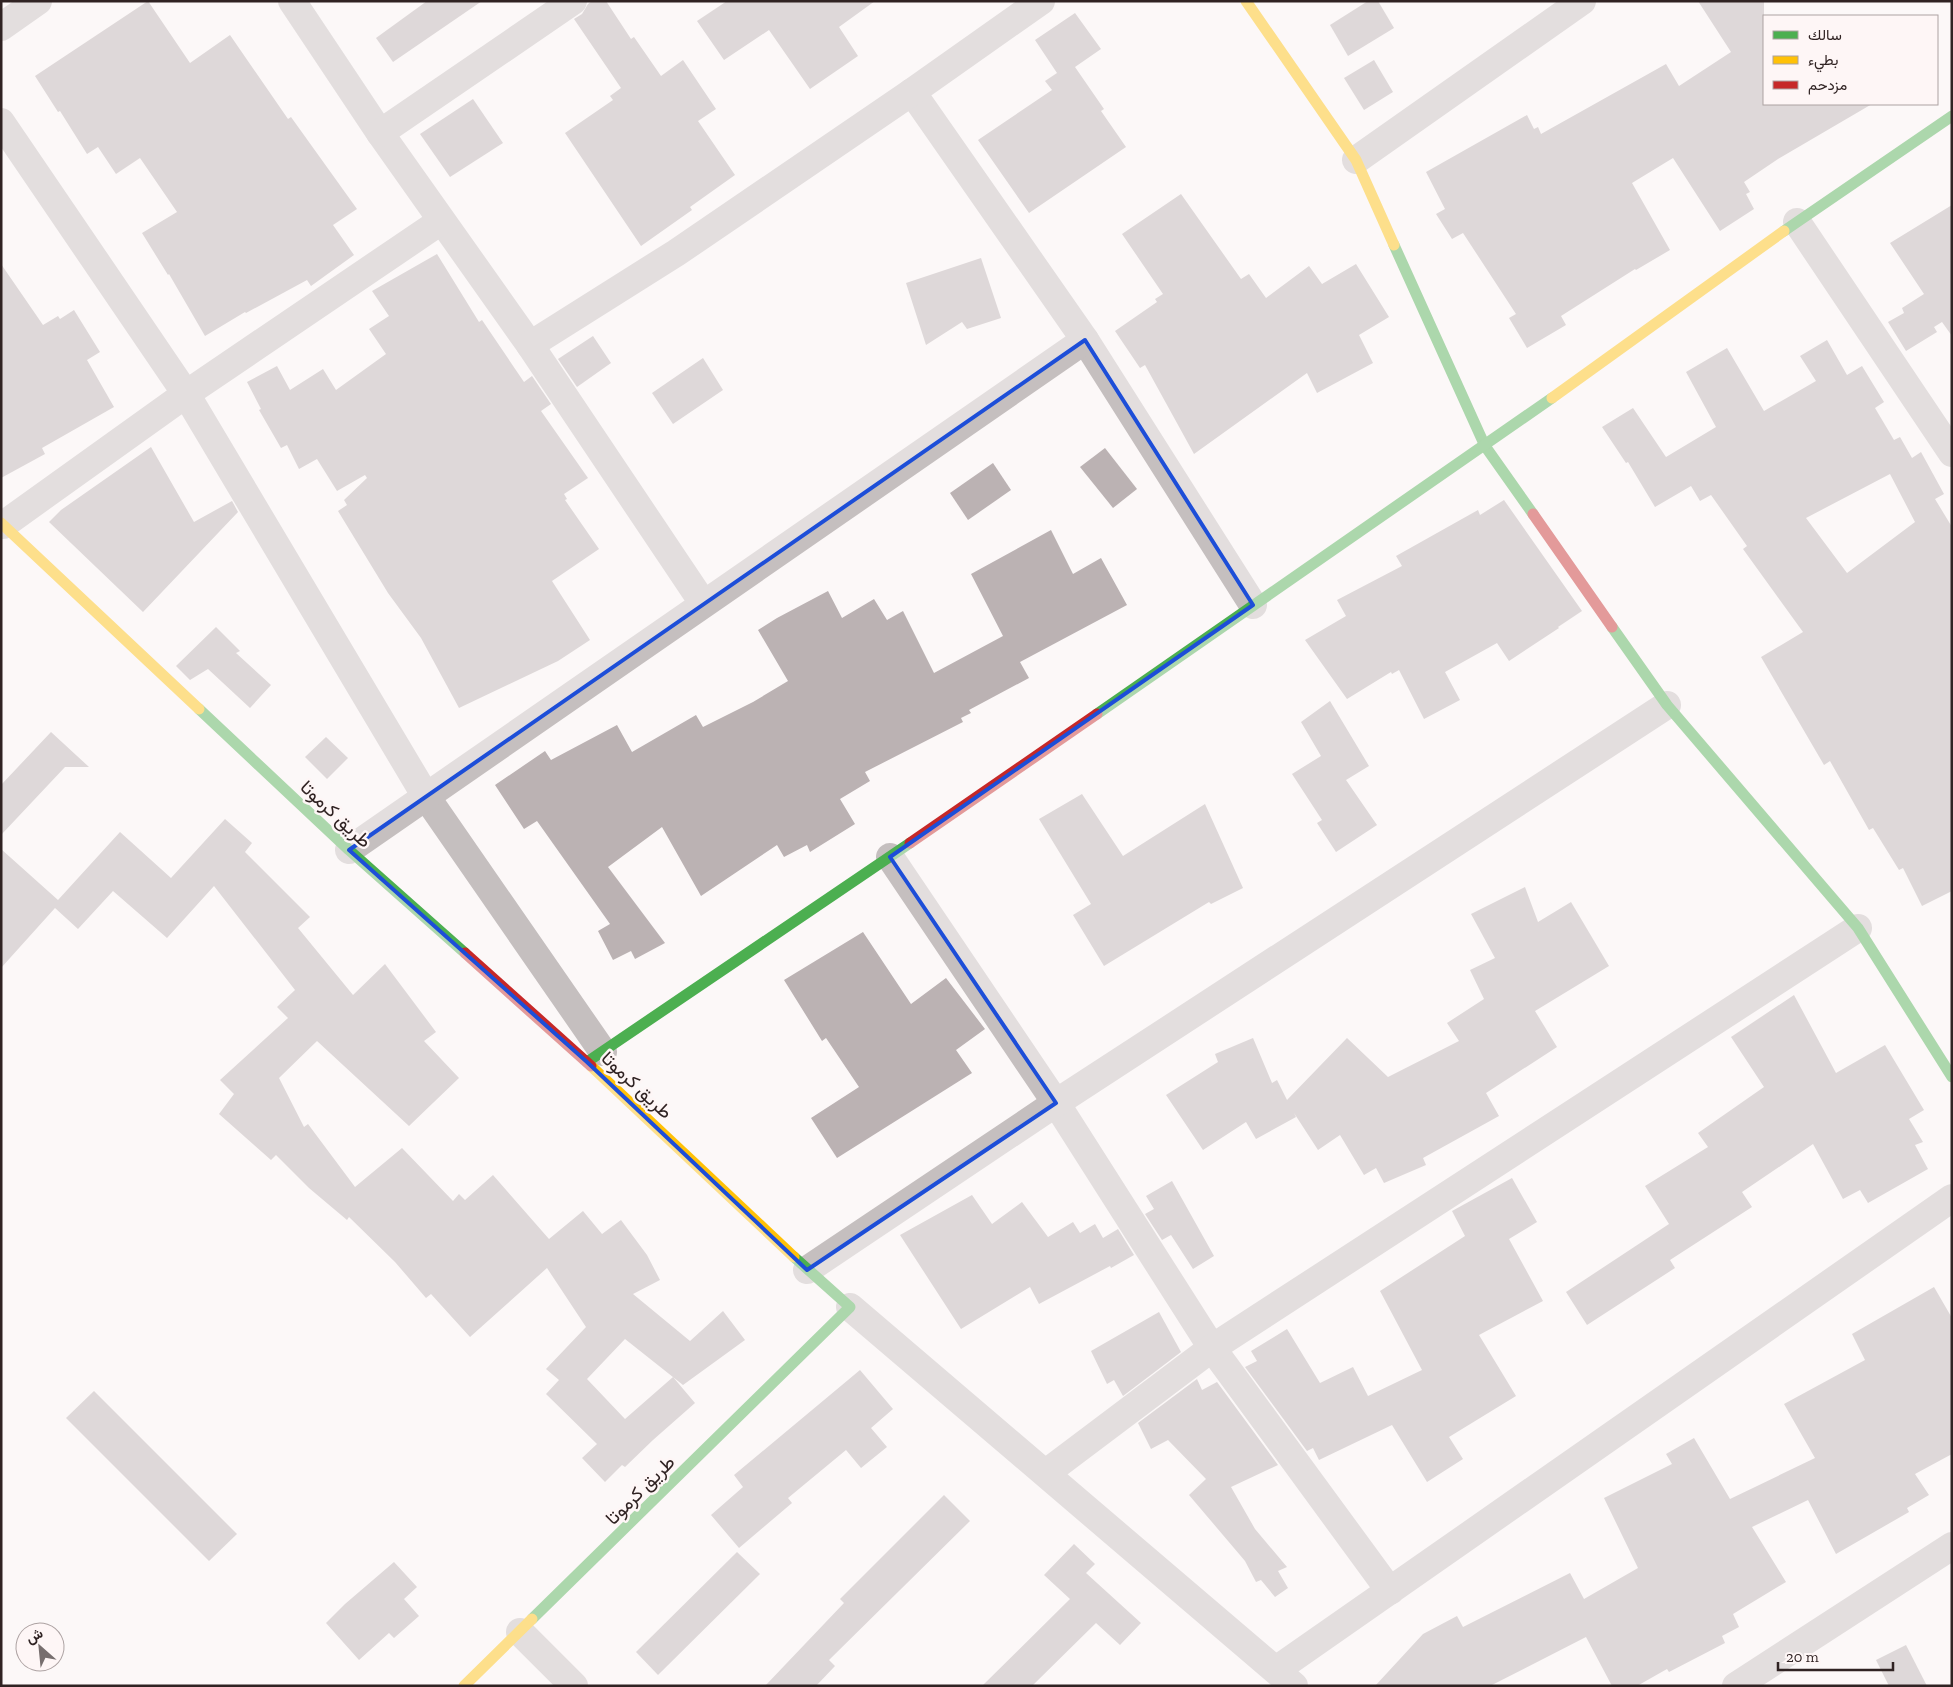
<svg xmlns="http://www.w3.org/2000/svg" width="1953" height="1687" font-family="'Zilla Slab',Vazirmatn,serif">
<rect width="100%" height="100%" fill="#fcf8f8"/>
<!-- building -->
<g fill="#bbb2b3" fill-rule="evenodd">
<polygon points="148,1 190,63 230,35 288,119 291,117 357,209 333,225 354,255 311,286 307,280 246,313 245,312 205,336 169,274 168,275 142,233 177,212 140,158 116,174 98,147 87,154 60,111 58,112 35,76"/>
<polygon points="427,1 482,1 393,62 376,38"/>
<polygon points="592,1 606,1 631,39 634,37 661,76 683,60 716,109 698,121 735,175 690,207 692,210 641,246 565,133 613,100 610,96 621,88 574,19 582,14 588,4"/>
<polygon points="727,1 875,1 839,27 858,56 810,89 769,30 724,60 697,21"/>
<polygon points="1368,1 1378,1 1394,28 1348,56 1330,25"/>
<polygon points="1698,1 1764,1 1764,104 1872,104 1778,159 1744,182 1750,192 1746,194 1754,209 1720,231 1673,158 1632,183 1670,250 1636,270 1635,269 1561,316 1566,325 1527,348 1509,318 1516,314 1463,233 1452,239 1436,214 1445,209 1426,172 1527,115 1534,129 1538,127 1541,134 1666,64 1679,86 1731,52"/>
<polygon points="1075,13 1101,49 1075,67 1104,109 1101,111 1126,147 1029,213 978,140 1052,90 1045,81 1057,73 1035,40"/>
<polygon points="1374,60 1393,92 1364,110 1344,78"/>
<polygon points="473,99 503,143 450,177 420,134"/>
<polygon points="1181,194 1241,279 1249,274 1266,298 1309,266 1322,284 1356,264 1389,317 1359,335 1373,363 1317,393 1307,373 1194,454 1145,365 1140,368 1115,331 1157,302 1155,299 1163,294 1122,234"/>
<polygon points="1952,205 1952,336 1942,322 1934,327 1937,332 1906,351 1888,322 1904,313 1902,308 1924,294 1890,243"/>
<polygon points="437,254 479,322 482,320 524,382 532,376 551,404 541,411 588,478 564,494 567,499 565,500 599,549 552,581 590,640 558,661 459,708 421,638 388,593 338,511 347,505 344,500 367,478 365,475 337,491 317,459 299,469 287,445 281,448 259,410 261,409 247,382 277,366 290,390 323,369 336,390 386,354 369,329 389,316 372,291"/>
<polygon points="981,258 1001,318 967,329 962,322 926,345 906,283"/>
<polygon points="1,264 43,325 58,316 60,319 74,310 100,352 87,360 114,407 42,448 45,454 1,478"/>
<polygon points="593,336 611,363 577,387 558,359"/>
<path d="M1827,340L1847,375L1862,366L1884,402L1875,408L1894,440L1900,437L1912,458L1921,452L1944,494L1935,499L1952,527V891L1922,906L1903,868L1899,870L1873,828L1869,830L1830,761L1824,765L1761,657L1803,632L1743,549L1747,546L1711,495L1700,501L1691,486L1655,507L1628,462L1626,463L1602,427L1633,408L1666,457L1716,427L1686,372L1727,348L1764,411L1816,381L1800,356ZM1890,474L1915,522L1847,573L1806,518Z"/>
<polygon points="703,358 723,390 673,424 652,393"/>
<polygon points="151,447 194,522 232,501 238,512 143,612 49,522 61,510"/>
<polygon points="1105,448 1137,489 1113,508 1080,467"/>
<polygon points="993,463 1011,490 968,520 950,493"/>
<polygon points="1504,500 1582,611 1558,627 1559,628 1509,661 1497,643 1445,672 1460,700 1424,719 1399,670 1392,674 1391,672 1347,699 1305,640 1346,616 1337,600 1402,566 1396,556 1478,510 1480,515"/>
<polygon points="1051,530 1073,574 1101,558 1127,605 1020,662 1029,678 969,710 971,713 961,718 963,722 865,772 870,781 840,799 855,824 810,852 807,845 784,857 777,845 701,896 662,827 608,867 665,943 635,959 631,951 613,960 598,931 610,924 537,821 524,829 495,785 545,751 551,760 617,725 632,752 696,715 703,727 753,702 788,681 758,630 777,618 828,591 842,618 874,599 887,620 903,611 934,673 1003,636 971,574"/>
<polygon points="216,627 240,651 236,653 271,685 250,708 208,669 190,680 176,666"/>
<polygon points="1330,701 1369,766 1346,780 1377,825 1336,852 1317,823 1322,820 1292,774 1321,756 1301,722"/>
<polygon points="51,732 89,767 65,767 1,835 1,785"/>
<polygon points="326,737 348,758 327,779 305,757"/>
<polygon points="1082,794 1123,856 1205,804 1243,888 1211,904 1209,902 1104,966 1073,915 1091,904 1039,819"/>
<polygon points="225,819 252,843 245,852 310,917 298,928 353,995 385,964 436,1032 424,1041 459,1078 409,1126 317,1041 279,1078 304,1127 308,1124 355,1187 402,1148 453,1201 459,1194 465,1200 493,1175 549,1239 583,1211 602,1234 621,1220 647,1255 660,1280 633,1294 690,1341 723,1311 745,1340 683,1385 625,1339 587,1379 625,1419 673,1377 695,1403 653,1440 625,1467 622,1465 605,1482 582,1458 597,1444 546,1394 559,1380 546,1369 586,1327 547,1268 470,1337 431,1294 426,1298 395,1262 349,1217 347,1220 309,1188 276,1155 271,1160 219,1114 234,1094 220,1080 288,1018 277,1007 295,990 214,886 167,938 113,891 78,929 55,908 1,968 1,849 58,900 120,832 171,878"/>
<polygon points="1525,887 1538,922 1571,902 1609,966 1535,1011 1557,1047 1486,1093 1499,1116 1423,1158 1426,1165 1384,1183 1376,1168 1364,1175 1340,1135 1318,1150 1294,1113 1296,1117 1256,1139 1246,1122 1203,1150 1166,1095 1218,1062 1215,1054 1253,1038 1272,1083 1277,1080 1287,1100 1347,1038 1388,1077 1459,1041 1447,1023 1484,999 1470,970 1495,958 1471,914"/>
<polygon points="863,932 911,1004 946,978 985,1029 956,1050 972,1073 837,1158 811,1118 859,1087 826,1038 822,1041 784,980"/>
<polygon points="1794,995 1836,1073 1885,1045 1924,1110 1909,1119 1923,1142 1915,1145 1928,1169 1868,1203 1860,1190 1843,1199 1813,1144 1742,1192 1752,1207 1670,1260 1675,1268 1587,1325 1566,1292 1669,1224 1645,1186 1708,1147 1698,1133 1764,1087 1731,1037"/>
<polygon points="1512,1178 1537,1222 1509,1239 1543,1301 1479,1335 1516,1396 1449,1437 1463,1459 1427,1482 1392,1425 1319,1460 1313,1448 1307,1451 1245,1367 1257,1361 1251,1351 1287,1329 1320,1383 1353,1367 1368,1396 1422,1370 1380,1291 1465,1236 1452,1211"/>
<polygon points="1172,1181 1214,1256 1193,1269 1171,1235 1162,1240 1145,1214 1154,1209 1146,1196"/>
<polygon points="972,1195 992,1224 1022,1202 1048,1237 1073,1222 1080,1233 1095,1224 1103,1238 1118,1229 1134,1255 1111,1268 1110,1266 1039,1304 1030,1287 961,1329 900,1235"/>
<polygon points="1934,1287 1952,1318 1952,1454 1915,1474 1929,1495 1907,1508 1909,1512 1836,1554 1808,1500 1752,1527 1786,1582 1733,1614 1739,1627 1722,1636 1725,1643 1669,1672 1667,1669 1637,1686 1612,1686 1586,1637 1490,1686 1375,1686 1423,1634 1457,1616 1463,1627 1570,1573 1584,1599 1638,1568 1604,1498 1672,1464 1666,1454 1694,1438 1730,1499 1815,1458 1784,1404 1865,1360 1852,1334"/>
<polygon points="1159,1312 1181,1352 1123,1396 1114,1380 1107,1384 1091,1351"/>
<polygon points="860,1370 893,1409 871,1428 887,1447 861,1468 846,1450 788,1498 792,1503 739,1548 711,1515 743,1487 734,1475"/>
<polygon points="1197,1379 1202,1390 1217,1382 1278,1465 1231,1487 1255,1529 1287,1567 1278,1571 1288,1588 1275,1597 1261,1580 1256,1582 1245,1561 1189,1495 1206,1479 1168,1440 1151,1449 1138,1423"/>
<polygon points="94,1391 237,1534 209,1561 66,1418"/>
<polygon points="944,1495 970,1521 829,1660 835,1666 816,1686 765,1686 844,1603 840,1599"/>
<polygon points="1074,1544 1095,1564 1086,1573 1141,1623 1120,1645 1096,1623 1032,1686 982,1686 1070,1599 1044,1575"/>
<polygon points="737,1552 760,1574 658,1675 636,1652"/>
<polygon points="394,1562 417,1587 404,1599 419,1616 394,1638 389,1633 359,1660 326,1623 345,1604"/>
<polygon points="1906,1645 1927,1686 1889,1686 1876,1660"/>
</g>
<g fill="none" stroke-linecap="round" stroke-linejoin="round">
<!-- street -->
<g stroke="#c5bfbf" stroke-width="28">
<polyline points="292,1 380,133 530,345 703,603"/>
<polyline points="1,27 38,1"/>
<polyline points="912,92 1085,340 1253,605"/>
<polyline points="1,122 186,394 425,795 603,1052"/>
<polyline points="380,133 573,1"/>
<polyline points="1356,160 1582,1"/>
<polyline points="1797,222 1952,453"/>
<polyline points="530,345 676,253 912,92 1041,1"/>
<polyline points="3,525 186,394 441,221"/>
<polyline points="349,850 1085,340"/>
<polyline points="890,857 1056,1103 1212,1348 1390,1591"/>
<polyline points="807,1270 1056,1103 1667,705"/>
<polyline points="850,1307 1294,1686"/>
<polyline points="1046,1473 1212,1348 1858,928"/>
<polyline points="520,1632 574,1686"/>
<polyline points="1276,1670 1952,1198"/>
<polyline points="1736,1686 1952,1546"/>
</g>
<!-- fast -->
<g stroke="#4caf50" stroke-width="11">
<polyline points="1784,231 1952,116"/>
<polyline points="1394,245 1485,446 1533,514"/>
<polyline points="1612,627 1667,705 1858,928 1952,1077"/>
<polyline points="199,709 349,850 465,953"/>
<polyline points="1097,714 1552,398"/>
<polyline points="587,1062 910,843"/>
<polyline points="532,1619 850,1307 794,1257"/>
</g>
<!-- slow -->
<g stroke="#ffc107" stroke-width="11">
<polyline points="1246,1 1356,160 1394,245"/>
<polyline points="1552,398 1784,231"/>
<polyline points="1,523 199,709"/>
<polyline points="591,1066 794,1257"/>
<polyline points="464,1686 532,1619"/>
</g>
<!-- jam -->
<g stroke="#c62828" stroke-width="11">
<polyline points="1533,514 1612,627"/>
<polyline points="910,843 1097,714"/>
<polyline points="465,953 591,1066"/>
</g>
</g>
<!-- marked area -->
<path d="M0 0H1953V1687H0ZM1085,340L1253,605L890,857L1056,1103L807,1270L587,1062L349,850Z" fill="#fcf8f8" fill-opacity=".55" fill-rule="evenodd"/>
<path fill="none" stroke="#1d4ed8" stroke-width="4" stroke-linejoin="round" d="M1085,340L1253,605L890,857L1056,1103L807,1270L587,1062L349,850Z"/>
<g text-anchor="middle" dominant-baseline="central" stroke-width="5" stroke-linejoin="round" paint-order="stroke">
<!-- street labels -->
<g font-size="19" fill="#302323" stroke="#fef6f6">
<text transform="translate(336 814) rotate(43)">طريق كرموتا</text>
<text transform="translate(637 1085) rotate(43)">طريق كرموتا</text>
<text transform="translate(640 1490) rotate(-45)">طريق كرموتا</text>
</g>
</g>
<!-- border -->
<rect width="1953" height="1687" fill="none" stroke="#302323" stroke-width="5"/>
<!-- legend -->
<rect x="1763" y="15" width="175" height="90" fill="#fef6f6" stroke="#aca2a2"/>
<rect x="1773" y="31" width="25" height="8" fill="#4caf50" stroke="#aca2a2"/>
<text x="1808" y="40" font-size="15" fill="#302323">سالك</text>
<rect x="1773" y="56" width="25" height="8" fill="#ffc107" stroke="#aca2a2"/>
<text x="1808" y="65" font-size="15" fill="#302323">بطيء</text>
<rect x="1773" y="81" width="25" height="8" fill="#c62828" stroke="#aca2a2"/>
<text x="1808" y="90" font-size="15" fill="#302323">مزدحم</text>
<!-- north arrow -->
<g transform="translate(40 1647) rotate(333)"><circle r="24" fill="#fef6f6" stroke="#aca2a2"/>
<path d="M0-4L9 19L0 12L-9 19Z" fill="#776e6e"/>
<text y="-8" font-size="14" font-weight="bold" text-anchor="middle" fill="#302323">ش</text>
</g>
<!-- scale -->
<path d="M1778 1662v8h115v-8" fill="none" stroke="#302323" stroke-width="2.5"/>
<text x="1786" y="1662" font-size="15" fill="#302323" stroke="#fef6f6" stroke-width="4" paint-order="stroke">20 m</text>
</svg>
